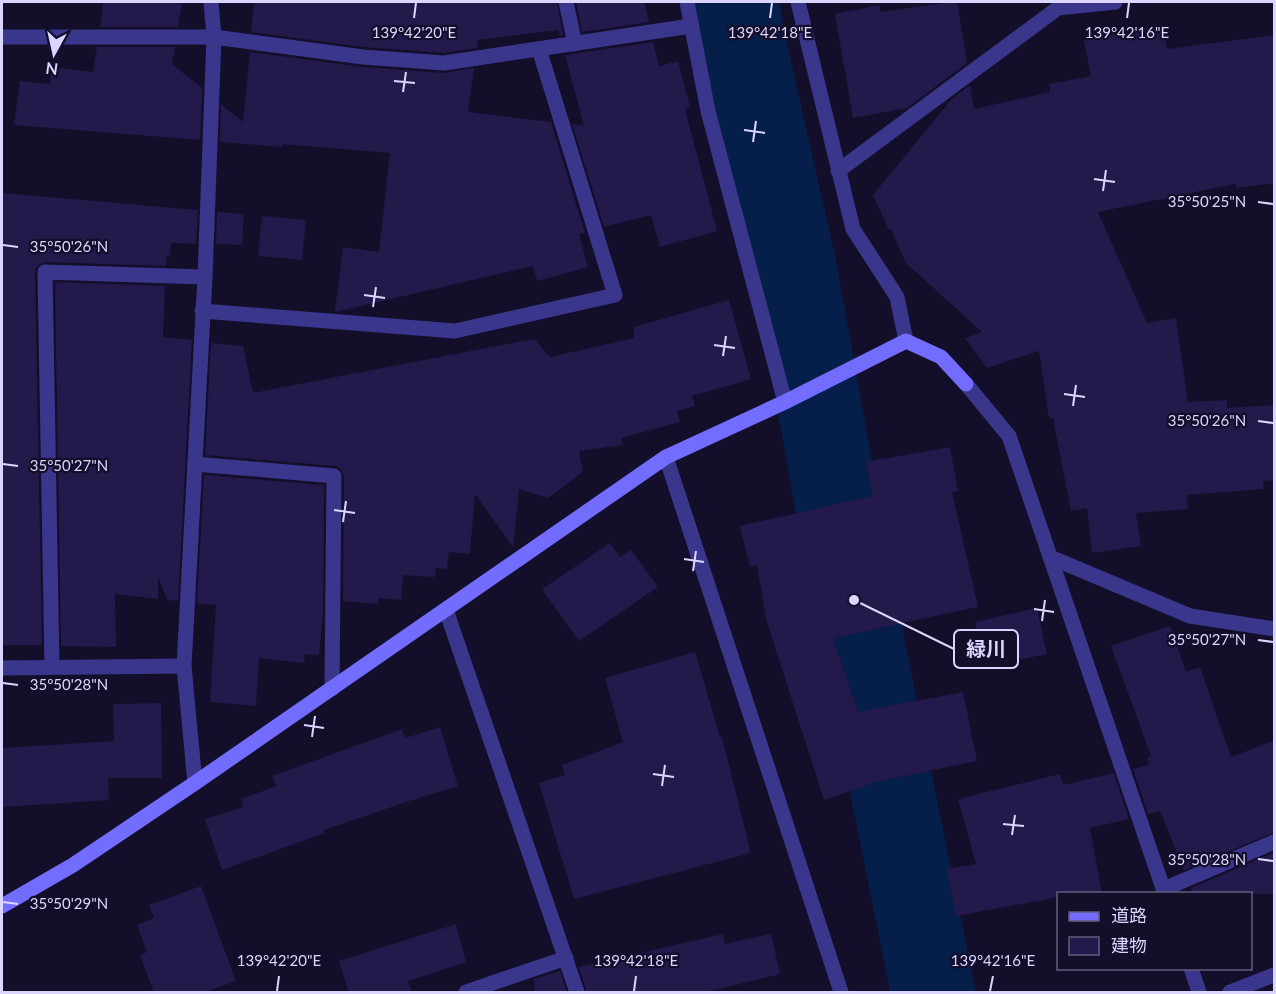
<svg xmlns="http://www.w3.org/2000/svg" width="1276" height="994" font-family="Lato,'Noto Sans JP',sans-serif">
<rect width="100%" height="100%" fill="#130e29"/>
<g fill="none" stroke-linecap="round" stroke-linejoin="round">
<!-- river -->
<polyline stroke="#061e4a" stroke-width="84" points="737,2 742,35 795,269 854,600 933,992"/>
</g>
<!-- building -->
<g fill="#23194b">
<polygon points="103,2 182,2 178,27 100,27"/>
<polygon points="254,2 557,2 563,35 560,36 558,30 478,40 477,48 444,53 364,47 251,32"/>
<polygon points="576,2 644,2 649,22 582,32"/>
<polygon points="951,2 957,2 967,63 907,108 853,118 835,14 879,5 881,12"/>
<polygon points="1162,25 1167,49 1275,35 1275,183 1236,188 1235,184 1098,212 1147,323 1176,318 1188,402 1227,400 1227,408 1275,405 1275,480 1263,481 1264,489 1187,495 1188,509 1136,513 1141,546 1092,553 1087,508 1071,511 1053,418 1049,418 1039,351 987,368 965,338 982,332 906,263 891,229 889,230 873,195 951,100 970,85 974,109 1050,92 1049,84 1091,76 1084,40"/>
<polygon points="653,42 659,66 678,61 690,107 685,109 717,231 660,247 651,215 604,227 572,124 584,126 565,55"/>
<polygon points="97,47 175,47 172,64 202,88 200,140 14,125 20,81 50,84 52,67 93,72"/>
<polygon points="250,52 362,67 444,73 474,68 468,112 551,122 585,233 579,234 588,267 537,281 533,266 335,312 343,247 379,252 390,153 283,144 283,147 220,142 221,104 243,122"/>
<polygon points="2,193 198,210 196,244 171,243 170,257 166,257 166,266 45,262 40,264 36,268 35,272 42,645 2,645"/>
<polygon points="217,212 244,214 242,245 216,244"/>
<polygon points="262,216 306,220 302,260 258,256"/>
<polygon points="55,282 165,286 163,337 192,340 178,601 167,600 158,576 158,599 115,594 116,647 61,646"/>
<polygon points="729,300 751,379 692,396 695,406 677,411 680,422 621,438 622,445 579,451 583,472 548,498 519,489 513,547 475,494 470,554 449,552 447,569 436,568 435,577 403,575 401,600 379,598 378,604 343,601 344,476 340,468 335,466 205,455 211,343 243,346 253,393 534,339 550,357 634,338 634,327"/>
<polygon points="950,447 958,491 952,492 978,607 833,638 858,712 963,692 977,761 870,783 870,784 824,800 766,619 757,565 750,567 740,526 873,496 866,462"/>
<polygon points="204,475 324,485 323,613 319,655 305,654 304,663 259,658 256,706 210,702 216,605 197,603"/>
<polygon points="610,543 620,557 631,550 658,587 579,641 542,589"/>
<polygon points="1037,608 1047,654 986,667 975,622"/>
<polygon points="1170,626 1186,672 1200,667 1231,757 1275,740 1275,832 1184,870 1160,811 1148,814 1133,769 1149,765 1147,758 1151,756 1111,646"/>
<polygon points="695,652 720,737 722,737 751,853 574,899 539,783 565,775 562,765 623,742 605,678"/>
<polygon points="161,703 162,778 108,778 109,800 2,807 2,748 114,741 113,704"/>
<polygon points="440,727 458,786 403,803 324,830 325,833 222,870 205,819 243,807 241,799 276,786 272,776 402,729 405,738"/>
<polygon points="1114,773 1129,819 1090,828 1102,894 1059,894 1059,897 956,916 947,869 976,864 958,799 1060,774 1063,785"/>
<polygon points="1275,852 1275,894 1194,894 1191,888"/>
<polygon points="201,886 236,981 202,993 154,993 140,955 147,952 137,925 154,918 149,905"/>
<polygon points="456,924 466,962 408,981 412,993 349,993 339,961"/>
<polygon points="723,934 725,944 771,934 780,974 702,993 587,993 579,967"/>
<polygon points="560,971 567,993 535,993 534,979"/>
</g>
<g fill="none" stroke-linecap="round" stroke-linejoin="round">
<!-- lane -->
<g stroke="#3a368b" stroke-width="15">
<polyline points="566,2 575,44"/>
<polyline points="202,311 455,331 615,295 539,49"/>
<polyline points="195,464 334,476 332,689"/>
<polyline points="52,667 45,272 205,277"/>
<polyline points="1164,889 1274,842"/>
<polyline points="1230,992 1274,975"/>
</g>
<!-- street -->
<g stroke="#3a368b" stroke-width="15">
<polyline points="687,2 708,111 785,402"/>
<polyline points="798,2 853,229 897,297 906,341"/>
<polyline points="2,37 214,37 363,57 444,63 691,26"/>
<polyline points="838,171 1058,8 1115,2"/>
<polyline points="966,384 1009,436 1165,894"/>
<polyline points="666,457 841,992"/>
<polyline points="1050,557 1190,616 1274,629"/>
<polyline points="446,610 577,992"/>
<polyline points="2,668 184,666"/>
<polyline points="195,783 184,666 205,277 214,37 211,2"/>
<polyline points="1191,968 1199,992"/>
<polyline points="466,992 566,958"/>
</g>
<!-- secondary -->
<polyline stroke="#726dff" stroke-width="15" points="2,906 73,865 195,783 666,457 785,402 906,341 941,357 966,384"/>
</g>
<!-- ticks -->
<path fill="none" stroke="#dbd6ff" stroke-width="2" d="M414,18L416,3M770,18L772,3M1127,18L1129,3M394,81L415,83M403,92L406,72M744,130L765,133M753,142L756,121M1094,179L1115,182M1103,191L1106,170M1258,202L1273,204M3,245L18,247M364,295L385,298M373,307L376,287M714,345L735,348M723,356L726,336M1064,394L1085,397M1073,406L1076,385M1258,421L1273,423M3,464L18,466M334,510L355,513M343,522L346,501M684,559L704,562M693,571L696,551M1034,609L1054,612M1042,621L1045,600M1258,640L1273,642M3,683L18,685M304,725L324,728M312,737L315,716M653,774L674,777M662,786L665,765M1003,824L1024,826M1012,835L1015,815M1258,859L1273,861M3,902L18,904M277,991L279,976M634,991L636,976M990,991L993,976"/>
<g font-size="15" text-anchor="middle" fill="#dbd6ff" stroke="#130e29" stroke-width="4.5" stroke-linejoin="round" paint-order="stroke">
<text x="414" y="38">139°42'20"E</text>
<text x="770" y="38">139°42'18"E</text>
<text x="1127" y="38">139°42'16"E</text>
<text x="1207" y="207">35°50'25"N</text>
<text x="69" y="252">35°50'26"N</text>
<text x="1207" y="426">35°50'26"N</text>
<text x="69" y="471">35°50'27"N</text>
<text x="1207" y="645">35°50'27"N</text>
<text x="69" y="690">35°50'28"N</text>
<text x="1207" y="865">35°50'28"N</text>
<text x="69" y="909">35°50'29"N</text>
<text x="279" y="966">139°42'20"E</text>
<text x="636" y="966">139°42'18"E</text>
<text x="993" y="966">139°42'16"E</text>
</g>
<!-- callouts -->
<path fill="none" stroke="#dbd6ff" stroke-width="2" d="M854 600L954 649"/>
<circle fill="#dbd6ff" stroke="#130e29" stroke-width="2" cx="854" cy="600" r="6"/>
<rect fill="#130e29" stroke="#dbd6ff" stroke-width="2" x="954" y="630" width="64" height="38" rx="6"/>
<g font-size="20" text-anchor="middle" font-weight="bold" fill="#dbd6ff">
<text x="986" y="656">緑川</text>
</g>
<!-- border -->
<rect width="1276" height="994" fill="none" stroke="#dbd6ff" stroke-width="6"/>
<!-- legend -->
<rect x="1057" y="892" width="195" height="78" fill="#130e29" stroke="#635e7f" stroke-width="1.5"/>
<rect x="1069" y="912" width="30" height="9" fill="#726dff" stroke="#635e7f" stroke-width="1.5"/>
<text x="1111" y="922" font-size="18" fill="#dbd6ff">道路</text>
<rect x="1069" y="937" width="30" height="18" fill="#23194b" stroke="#635e7f" stroke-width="1.5"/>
<text x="1111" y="952" font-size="18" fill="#dbd6ff">建物</text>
<!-- north arrow -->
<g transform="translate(54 54) rotate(188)" stroke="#130e29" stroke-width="4.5" paint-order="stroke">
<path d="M0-4.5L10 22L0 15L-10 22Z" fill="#dbd6ff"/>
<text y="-9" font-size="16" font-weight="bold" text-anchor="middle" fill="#dbd6ff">N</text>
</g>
</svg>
